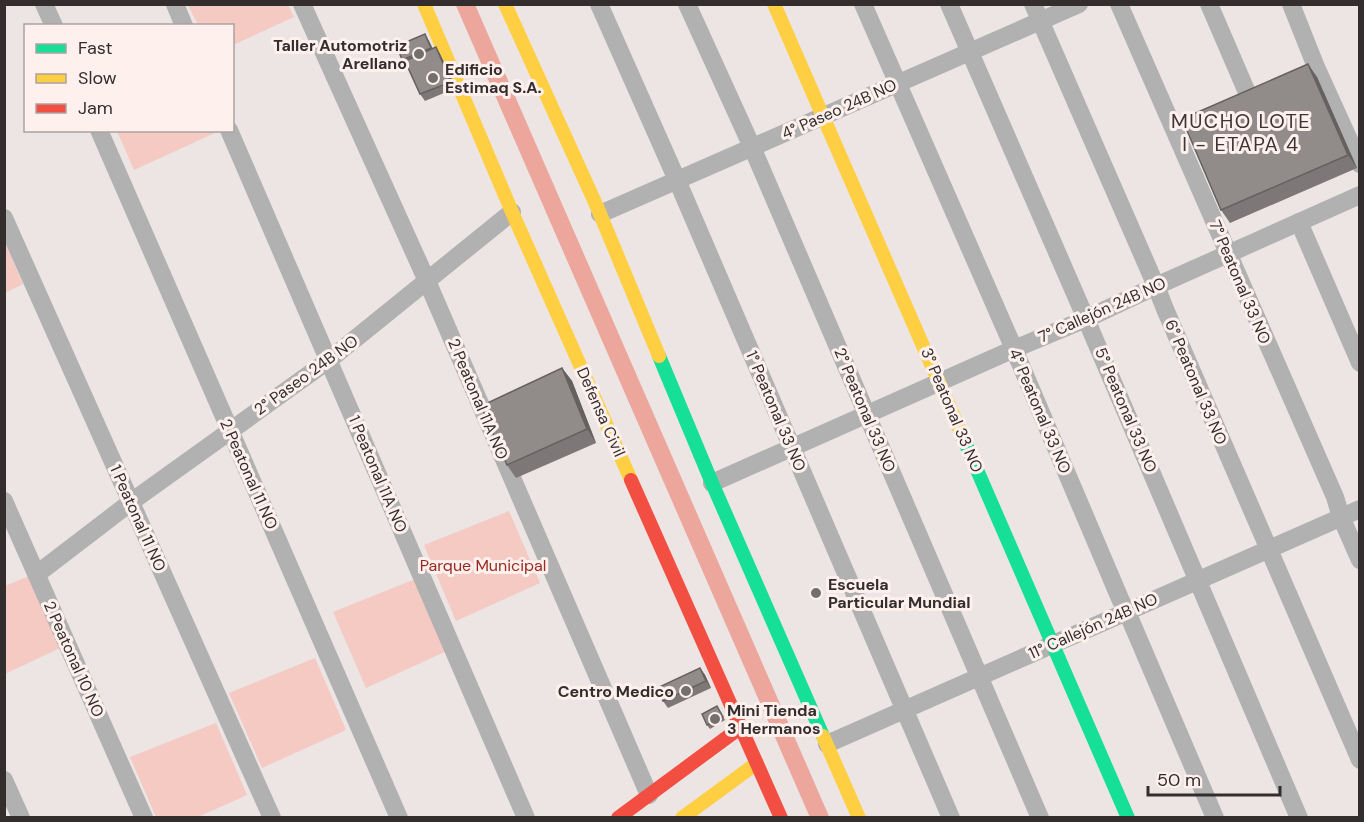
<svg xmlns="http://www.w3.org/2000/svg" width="1364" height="822" font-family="'DM Sans',sans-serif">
<rect width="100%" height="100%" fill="#ece5e4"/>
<!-- green -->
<g fill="#f4cac3">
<polygon points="188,5 288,5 294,17 233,45 232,26 198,25"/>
<polygon points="216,130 217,132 134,170 117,131"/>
<polygon points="4,240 23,284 5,293 4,293"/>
<polygon points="509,511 540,583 456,621 424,545"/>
<polygon points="29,576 60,648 5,674 5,586"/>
<polygon points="418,578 449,650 366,688 333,612"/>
<polygon points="315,658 346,730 262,768 229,693"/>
<polygon points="216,723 247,795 198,817 156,817 130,757"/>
</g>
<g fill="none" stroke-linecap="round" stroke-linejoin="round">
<!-- canal -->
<polyline stroke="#eca69c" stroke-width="18" points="465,4 820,818"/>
<!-- street -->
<g stroke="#b1b1b2" stroke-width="18">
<polyline points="44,4 54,26"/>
<polyline points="175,4 184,26"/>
<polyline points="302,4 427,281 649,795"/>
<polyline points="599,4 677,180 951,818"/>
<polyline points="687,4 752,147 1040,818"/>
<polyline points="863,4 1014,349 1121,601 1127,612 1215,818"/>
<polyline points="949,4 1086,319 1299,818"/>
<polyline points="1033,4 1156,286 1165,309 1360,760"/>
<polyline points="1119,4 1335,497 1341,517 1360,560"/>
<polyline points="1209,4 1249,97"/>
<polyline points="1291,4 1316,67 1360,164"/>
<polyline points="99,130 399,818"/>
<polyline points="229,130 526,818"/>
<polyline points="600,214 1079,4"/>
<polyline points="4,218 272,818"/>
<polyline points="1299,222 1360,363"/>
<polyline points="712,483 1014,349 1086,319 1156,286 1360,195"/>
<polyline points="4,501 144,818"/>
<polyline points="37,574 131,502 329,360 512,212"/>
<polyline points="827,744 1360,509"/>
<polyline points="4,780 21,818"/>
</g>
<!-- fast -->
<g stroke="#16e098" stroke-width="14">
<polyline points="659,356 712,483 823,736"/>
<polyline points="961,433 1128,818"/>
</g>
<!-- slow -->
<g stroke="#ffcf43" stroke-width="14">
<polyline points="424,4 512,212 631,480"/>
<polyline points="505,4 598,209 659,356"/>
<polyline points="774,4 961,433"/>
<polyline points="823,736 859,818"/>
<polyline points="682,818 757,763"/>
</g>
<!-- jam -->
<g stroke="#f24e42" stroke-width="14">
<polyline points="631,480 781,818"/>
<polyline points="618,818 741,727"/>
</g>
</g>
<!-- wall -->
<g fill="#7d7877">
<polygon points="429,41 433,49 436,47 440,54 456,88 425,101 420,94 408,67 402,60"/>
<polygon points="1317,77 1357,168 1230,223 1221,210"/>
<polygon points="562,368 572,381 596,443 516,478 507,465"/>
<polygon points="700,668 705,675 711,688 668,708 663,701"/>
<polygon points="717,706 725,720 710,729 707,725"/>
</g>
<!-- shaded-wall -->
<g fill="#666161">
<polygon points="425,34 429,41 435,55 431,48"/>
<polygon points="436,47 440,54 456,88 451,82"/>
<polygon points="1308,64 1317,77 1357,168 1348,155"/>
<polygon points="562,368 572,381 596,443 587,429"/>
<polygon points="700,668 705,675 711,688 706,681"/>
</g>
<!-- building -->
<g fill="#918b8a" stroke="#666161" stroke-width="1.5">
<polygon points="425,34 431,48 402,60 397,46"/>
<polygon points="436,47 451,82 420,94 405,61"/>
<polygon points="1308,64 1348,155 1221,210 1182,119"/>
<polygon points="562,368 587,429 507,465 481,406"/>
<polygon points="700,668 706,681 663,701 657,688"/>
<polygon points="717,706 723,717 707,725 702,714"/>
</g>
<!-- markers -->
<g fill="#746e6d" stroke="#fdf0ed" stroke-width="2">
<circle cx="419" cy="54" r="6"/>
<circle cx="433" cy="78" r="6"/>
<circle cx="816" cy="593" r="6"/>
<circle cx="686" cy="691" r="6"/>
<circle cx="715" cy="719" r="6"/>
</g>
<g text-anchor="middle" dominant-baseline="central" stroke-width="6" stroke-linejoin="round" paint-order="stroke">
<!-- poi labels -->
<g font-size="16" font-weight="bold" fill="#332e2d" stroke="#fdf0ed" text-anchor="start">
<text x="407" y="45" text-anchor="end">Taller Automotriz<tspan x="407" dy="18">Arellano</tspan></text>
<text x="445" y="69">Edificio<tspan x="445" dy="18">Estimaq S.A.</tspan></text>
<text x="828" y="584">Escuela<tspan x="828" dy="18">Particular Mundial</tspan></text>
<text x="674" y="691" text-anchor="end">Centro Medico</text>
<text x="727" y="710">Mini Tienda<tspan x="727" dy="18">3 Hermanos</tspan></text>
</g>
<!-- street labels -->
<g font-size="16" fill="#332e2d" stroke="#fdf0ed">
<text transform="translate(839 109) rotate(-24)">4° Paseo 24B NO</text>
<text transform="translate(1240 282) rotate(67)">7° Peatonal 33 NO</text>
<text transform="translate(1102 310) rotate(-24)">7° Callejón 24B NO</text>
<text transform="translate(306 375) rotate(-36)">2° Paseo 24B NO</text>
<text transform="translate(1196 382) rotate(67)">6° Peatonal 33 NO</text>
<text transform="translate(478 399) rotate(67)">2 Peatonal 11A NO</text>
<text transform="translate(865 410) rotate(67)">2° Peatonal 33 NO</text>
<text transform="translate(952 410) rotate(67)">3° Peatonal 33 NO</text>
<text transform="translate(1126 410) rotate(67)">5° Peatonal 33 NO</text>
<text transform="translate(776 411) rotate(67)">1° Peatonal 33 NO</text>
<text transform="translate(1040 411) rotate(67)">4° Peatonal 33 NO</text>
<text transform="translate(601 412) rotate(66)">Defensa Civil</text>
<text transform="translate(249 474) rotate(66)">2 Peatonal 11 NO</text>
<text transform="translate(378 474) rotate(67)">1 Peatonal 11A NO</text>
<text transform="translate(138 518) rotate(66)">1 Peatonal 11 NO</text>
<text transform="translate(1093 626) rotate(-24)">11° Callejón 24B NO</text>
<text transform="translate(74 659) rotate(66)">2 Peatonal 10 NO</text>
</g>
<!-- park labels -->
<g font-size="16" fill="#99281e" stroke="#fdf0ed">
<text x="483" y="565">Parque Municipal</text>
</g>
<!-- quarter labels -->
<g font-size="20" letter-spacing="1.5" fill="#3e3432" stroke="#fdf0ed">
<text x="1241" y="121">MUCHO LOTE<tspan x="1241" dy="23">I - ETAPA 4</tspan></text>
</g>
</g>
<!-- border -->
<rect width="1364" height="822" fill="none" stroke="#332e2d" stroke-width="12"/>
<!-- legend -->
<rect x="24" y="24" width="210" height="108" fill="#fdf0ed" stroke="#aca2a0" stroke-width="1.5"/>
<rect x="36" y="44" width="30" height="9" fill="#16e098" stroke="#aca2a0" stroke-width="1.5"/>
<text x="78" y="54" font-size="18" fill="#332e2d">Fast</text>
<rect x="36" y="74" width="30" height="9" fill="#ffcf43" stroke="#aca2a0" stroke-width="1.5"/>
<text x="78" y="84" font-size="18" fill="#332e2d">Slow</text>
<rect x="36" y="104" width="30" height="9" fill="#f24e42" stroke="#aca2a0" stroke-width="1.5"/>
<text x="78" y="114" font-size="18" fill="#332e2d">Jam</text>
<!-- scale -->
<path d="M1148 786v9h132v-9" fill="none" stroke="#332e2d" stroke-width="3"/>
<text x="1157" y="786" font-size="18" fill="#332e2d" stroke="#fdf0ed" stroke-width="4.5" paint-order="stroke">50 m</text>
</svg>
